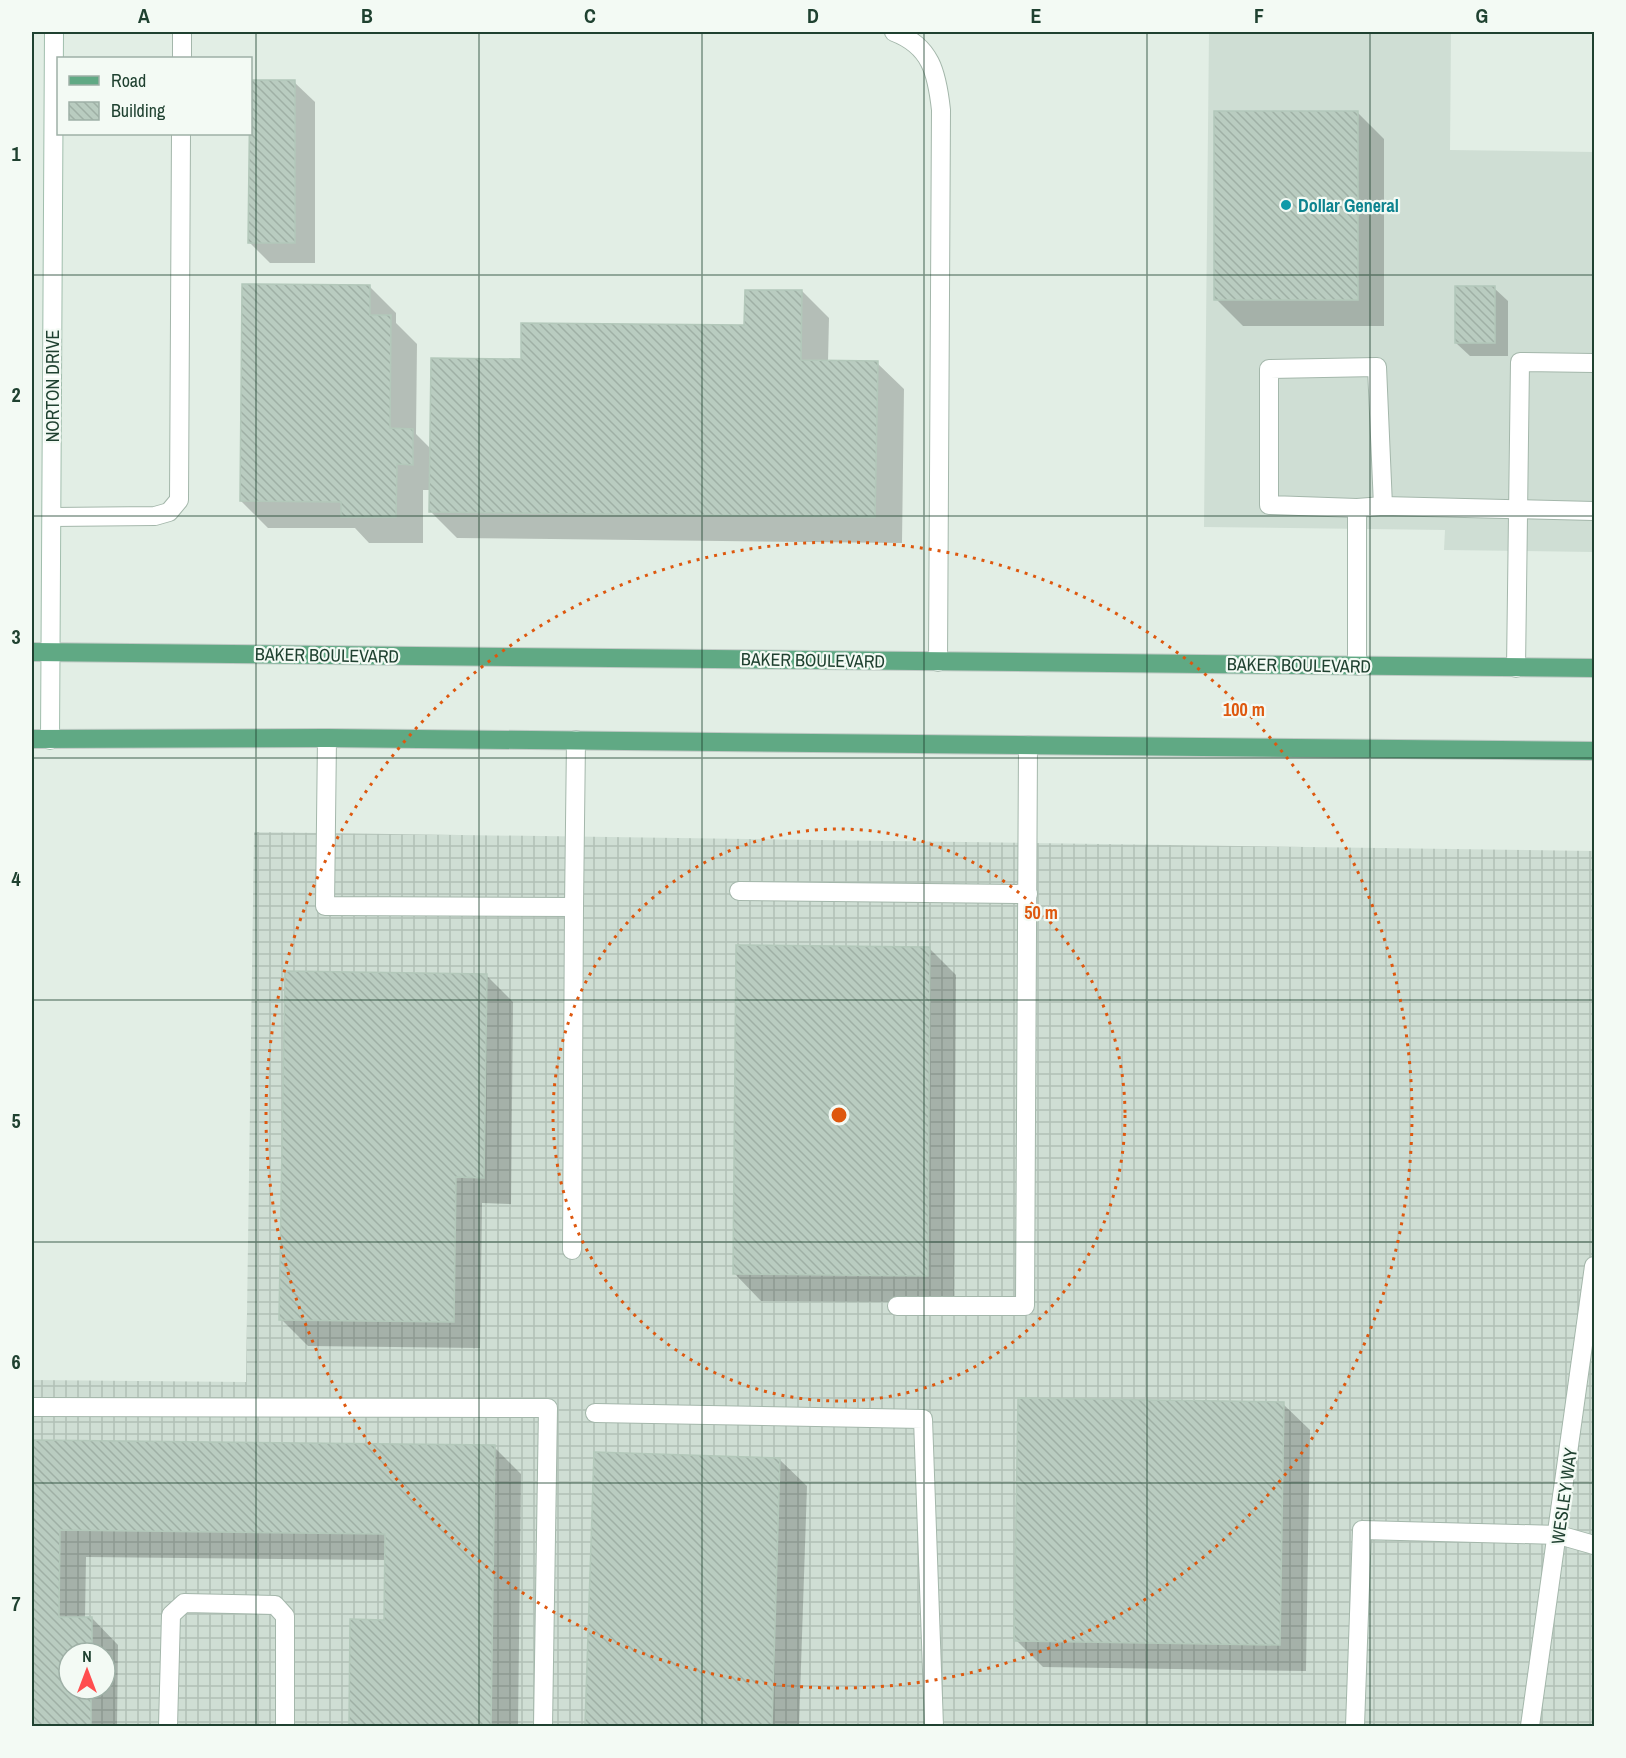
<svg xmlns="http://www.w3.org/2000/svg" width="1626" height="1758" font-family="'Archivo Narrow',sans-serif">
<defs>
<pattern id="industrial-grid" width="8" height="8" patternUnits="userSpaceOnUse" patternTransform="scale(1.5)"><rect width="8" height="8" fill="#cfded4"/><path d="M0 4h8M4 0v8" fill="none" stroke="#b1c0b6"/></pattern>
<pattern id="building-back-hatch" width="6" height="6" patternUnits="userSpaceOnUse" patternTransform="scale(1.5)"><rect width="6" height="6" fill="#b9ccc0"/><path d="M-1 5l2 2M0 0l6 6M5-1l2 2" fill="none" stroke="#9fb0a5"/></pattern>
</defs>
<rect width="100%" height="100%" fill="#e2eee5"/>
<!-- built -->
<polygon fill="#cfded4" points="1209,32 1451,32 1450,150 1594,152 1594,552 1444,550 1445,530 1204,527"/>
<!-- industrial -->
<path fill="url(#industrial-grid)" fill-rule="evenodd" d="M254,832L1594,851V1726H32V1380L246,1382ZM69,1653H105V1689H69Z"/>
<!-- shadow -->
<g fill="#0003" fill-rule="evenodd">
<polygon points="294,82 315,102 315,263 270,263 249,242 249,134"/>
<polygon points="1357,112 1384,139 1384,326 1243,326 1216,299"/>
<polygon points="369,286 396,313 396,323 417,344 416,434 431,449 522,360 745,326 802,291 829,318 828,362 877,363 904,389 902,543 457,538 431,512 431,490 423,490 423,543 369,543 355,528 268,528 241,501"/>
<polygon points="1494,288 1508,301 1508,356 1470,356 1456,343"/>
<polygon points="929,948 956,975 954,1302 761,1301 735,1274"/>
<polygon points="486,975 513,1002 511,1204 482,1203 480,1348 308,1346 281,1319"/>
<polygon points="1283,1404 1310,1430 1306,1671 1043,1667 1016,1640"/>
<path d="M32,1441L494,1447L521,1474L518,1726H351L352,1621L385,1622L386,1560L86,1557L85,1618H92L118,1645L117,1726H32ZM69,1653H105V1689H69Z"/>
<polygon points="596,1453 780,1460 807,1486 799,1726 587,1726"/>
</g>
<!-- building -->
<g fill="url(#building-back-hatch)" stroke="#b3c8ba" stroke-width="1.5">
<polygon points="250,80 295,80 295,243 248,243"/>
<rect x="1214" y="111" width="144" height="189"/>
<polygon points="242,284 370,285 370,315 391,315 390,428 413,429 413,465 397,464 396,517 341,517 341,502 240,501"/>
<rect x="1455" y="286" width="40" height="57"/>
<polygon points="745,290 802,290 801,360 878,361 875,517 429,512 431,358 521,359 521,323 744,325"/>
<polygon points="736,945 930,947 928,1276 733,1274"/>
<polygon points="285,971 487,974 484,1178 456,1177 454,1322 279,1320"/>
<polygon points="1018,1398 1284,1402 1280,1645 1014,1641"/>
<polygon points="32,1440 495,1445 491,1726 349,1726 350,1619 384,1620 385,1534 60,1530 59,1617 92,1617 92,1653 69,1653 69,1689 91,1689 91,1726 32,1726"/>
<polygon points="594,1452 780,1458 772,1726 585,1726"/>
</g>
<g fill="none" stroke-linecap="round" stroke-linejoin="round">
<!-- lane casing -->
<g stroke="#a4b7ab" stroke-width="20">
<g id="lane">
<path d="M894,32C931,46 937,73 941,110L938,662"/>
<polyline points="182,58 182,32"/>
<polyline points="1357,508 1269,505 1269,369 1377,367 1383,506"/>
<polyline points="52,517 155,516 169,512 179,500 181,134"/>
<polyline points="1357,666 1357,508 1383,506 1594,511"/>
<polyline points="1516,668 1520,362 1594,363"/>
<polyline points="327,738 325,906 574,907 576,740"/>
<polyline points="739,891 1028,894"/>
<polyline points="572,1250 574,907"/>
<polyline points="897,1306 1025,1306 1028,745"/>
<polyline points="32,1407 548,1408 543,1726"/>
<polyline points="595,1413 923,1419 934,1726"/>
<polyline points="168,1726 171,1615 184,1603 275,1605 285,1616 285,1726"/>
<polyline points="1355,1726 1362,1530 1559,1535 1594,1545"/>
</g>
</g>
<!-- street casing -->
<g stroke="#a4b7ab" stroke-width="20">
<polyline id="street" points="1530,1726 1594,1266"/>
</g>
<!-- secondary casing -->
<g stroke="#a1bead" stroke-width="20">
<polyline id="secondary" points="50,740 54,32"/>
</g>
<!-- primary casing -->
<g stroke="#c0cac5" stroke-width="20">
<g id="primary">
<polyline points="32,652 1594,668"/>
<polyline points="32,739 327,738 1594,751"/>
</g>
</g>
<!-- lane -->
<use href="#lane" stroke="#fff" stroke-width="18"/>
<!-- street -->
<use href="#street" stroke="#fff" stroke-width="18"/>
<!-- secondary -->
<use href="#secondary" stroke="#fff" stroke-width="18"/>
<!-- primary -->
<use href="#primary" stroke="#60a984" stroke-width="18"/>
</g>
<!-- grid -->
<path fill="none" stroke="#1f4130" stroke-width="1.5" stroke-opacity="0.55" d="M256,32V1726M479,32V1726M702,32V1726M924,32V1726M1147,32V1726M1370,32V1726M32,275H1594M32,516H1594M32,758H1594M32,1000H1594M32,1242H1594M32,1483H1594"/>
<!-- distance rings -->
<g fill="none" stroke="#de580e" stroke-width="3" stroke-dasharray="3 6">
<circle cx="839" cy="1115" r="286"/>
<circle cx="839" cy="1115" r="573"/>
</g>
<!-- markers -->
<circle fill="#0f9aa8" stroke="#f3faf4" stroke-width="2" cx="1286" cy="205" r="6"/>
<g text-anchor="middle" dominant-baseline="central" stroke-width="4.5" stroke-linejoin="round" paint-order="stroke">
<!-- culture labels -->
<g font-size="18" font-weight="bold" fill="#0d838f" stroke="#f3faf4" text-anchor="start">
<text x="1298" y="205">Dollar General</text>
</g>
<!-- street labels -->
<g font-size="18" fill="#1f4130" stroke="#f3faf4">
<text transform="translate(52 386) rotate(-90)">NORTON DRIVE</text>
<text transform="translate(327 655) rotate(1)">BAKER BOULEVARD</text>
<text transform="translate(813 660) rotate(1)">BAKER BOULEVARD</text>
<text transform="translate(1299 665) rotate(1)">BAKER BOULEVARD</text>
<text transform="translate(1564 1496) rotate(-82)">WESLEY WAY</text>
</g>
</g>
<circle cx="839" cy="1115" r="9" fill="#de580e" stroke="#f3faf4" stroke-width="3"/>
<g font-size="18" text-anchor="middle" font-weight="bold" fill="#de580e" stroke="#f3faf4" stroke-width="4.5" stroke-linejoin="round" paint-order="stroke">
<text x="1244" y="716">100 m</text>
<text x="1041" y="919">50 m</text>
</g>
<!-- border -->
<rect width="1626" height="1758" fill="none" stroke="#f3faf4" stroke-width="66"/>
<!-- legend -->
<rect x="57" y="57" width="195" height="78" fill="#f3faf4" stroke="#9eb0a6" stroke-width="1.5"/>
<rect x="69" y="76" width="30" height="9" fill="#60a984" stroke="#9eb0a6" stroke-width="1.5"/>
<text x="111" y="87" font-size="18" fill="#1f4130">Road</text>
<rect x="69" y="102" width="30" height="18" fill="url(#building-back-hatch)" stroke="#9eb0a6" stroke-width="1.5"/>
<text x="111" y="117" font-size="18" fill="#1f4130">Building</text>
<!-- north arrow -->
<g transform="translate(87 1671)"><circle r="28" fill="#f3faf4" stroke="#9eb0a6" stroke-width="1.5"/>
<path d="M0-4.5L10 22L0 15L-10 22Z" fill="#ff4e4f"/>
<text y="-9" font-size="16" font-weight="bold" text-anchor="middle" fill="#1f4130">N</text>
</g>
<rect x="33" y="33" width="1560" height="1692" fill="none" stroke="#1f4130" stroke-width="2"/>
<g font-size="20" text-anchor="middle" font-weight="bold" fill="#1f4130">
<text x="144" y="23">A</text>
<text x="367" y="23">B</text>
<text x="590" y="23">C</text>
<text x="813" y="23">D</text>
<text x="1036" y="23">E</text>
<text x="1259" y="23">F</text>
<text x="1482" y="23">G</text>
<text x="16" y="161">1</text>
<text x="16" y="402">2</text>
<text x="16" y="644">3</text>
<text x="16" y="886">4</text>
<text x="16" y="1128">5</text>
<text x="16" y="1369">6</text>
<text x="16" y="1611">7</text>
</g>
</svg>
